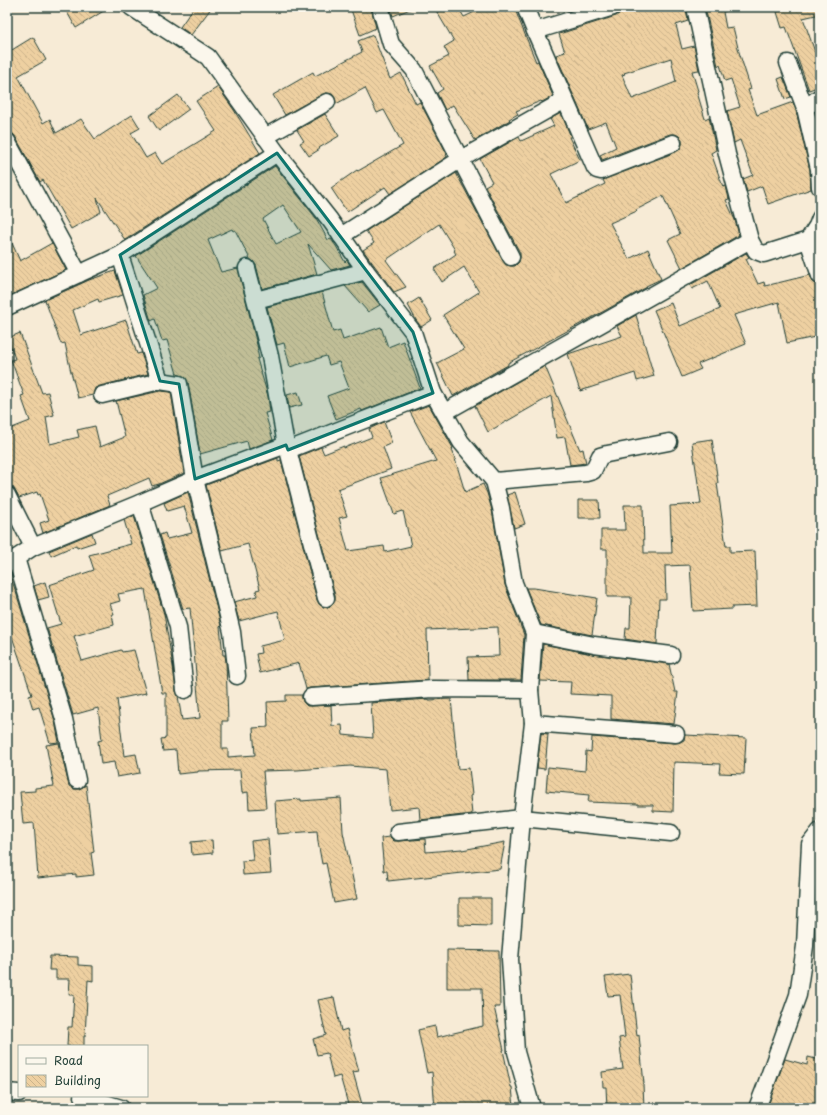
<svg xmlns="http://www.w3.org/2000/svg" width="827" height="1115" font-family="'Playpen Sans',sans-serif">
<defs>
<pattern id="building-back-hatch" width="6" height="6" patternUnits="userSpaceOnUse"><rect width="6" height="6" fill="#eed0a1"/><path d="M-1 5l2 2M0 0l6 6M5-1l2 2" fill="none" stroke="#ccb48b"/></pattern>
</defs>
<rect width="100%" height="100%" fill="#f7ebd6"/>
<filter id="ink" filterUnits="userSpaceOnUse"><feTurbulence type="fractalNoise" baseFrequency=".025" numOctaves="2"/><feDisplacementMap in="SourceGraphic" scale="8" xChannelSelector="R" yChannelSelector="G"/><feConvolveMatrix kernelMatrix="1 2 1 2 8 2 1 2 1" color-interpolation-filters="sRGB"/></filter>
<g filter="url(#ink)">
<!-- building -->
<g fill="url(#building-back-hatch)" stroke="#1f3d34" fill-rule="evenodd">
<polygon points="64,7 110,7 76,28"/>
<polygon points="194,7 212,7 191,35 180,27"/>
<polygon points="350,7 371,7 376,28 360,35"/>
<polygon points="390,7 415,7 393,16"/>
<polygon points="434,7 458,7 464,17 485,7 514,7 536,62 538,61 553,96 542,102 541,101 516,111 518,114 509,119 510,120 475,140 453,105 445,110 437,93 443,89 430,66 449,56 444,47 454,41"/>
<path d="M622,7H686L688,21L676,25L682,49L694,46L699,70L692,71L698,91L697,92L705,119L709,117L716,150L711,153L723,187L726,186L729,199L726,200L735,220L739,235L682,268L668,240L680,234L663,196L636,210L637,211L610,223L629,259L648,249L661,279L646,286L647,287L606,310L508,363V365L453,396L437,363L464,349L443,315L479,292L464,267L442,282L434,269L456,254L454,251L455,250L439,224L386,260L406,287L394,292L363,250L374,243L366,231L456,173L503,261L506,265L511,266H515L519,262L520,257V253L485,186L492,182L480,159L519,137L521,141L554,126L550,119L561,113L571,137H569L580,160L551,174L566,203L605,184L603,180L676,152L680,149L682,144V139L679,136L675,134H670L602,160L600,155L616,147L606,122L588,129L556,55L565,52L559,34L616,16L620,13ZM671,58L676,82L632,99L622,75L625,74L624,73Z"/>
<polygon points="705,7 725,7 726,11 723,12 726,28 733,27 739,52 751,89 748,90 757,115 793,102 796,111 810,170 811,189 768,204 762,186 747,192 743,179 753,175 740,140 734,143 727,111 740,107 731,79 725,81 720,65 718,66"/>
<polygon points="790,7 820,7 820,14 803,18 820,66 820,86 809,90 786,27 782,28 777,12"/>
<polygon points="373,35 390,79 401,73 416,104 420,102 447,154 446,155 447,157 390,194 385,187 347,212 331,188 357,170 358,171 403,145 384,110 377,113 365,88 336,104 335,98 332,94 327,93 323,94 285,115 273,95 313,72 315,76 362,52 358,41"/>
<polygon points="33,37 46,60 18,76 43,123 50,119 56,133 81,119 95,139 132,115 140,128 131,133 146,158 155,153 162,164 216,131 196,101 218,87 234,110 260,153 125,240 97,198 101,212 71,229 43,180 40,182 15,136 12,133 7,132 7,53"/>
<polygon points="783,77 791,97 785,99 778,79"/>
<polygon points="178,95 189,109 159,131 149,116"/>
<polygon points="325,114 339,136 319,148 320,149 309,156 300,143 304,141 297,130"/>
<path d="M275,166L316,218L328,240L331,239L336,246L345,262L347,260L350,265L331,270L308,244L317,274L262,289L256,265L253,261L250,259L235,230L233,231L232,229L208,240L221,272L238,268L258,349L257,350L259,358L257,359L268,396L270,412L265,413L273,440L249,449L247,441L200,454L188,382L185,377L177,374L167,340L162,341L155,319L151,321L143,295L157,288L136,256ZM283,205L301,232L276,244L263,219Z"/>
<polygon points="7,232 20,261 52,243 66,270 7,297"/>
<polygon points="746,253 749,257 746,259 758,284 764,282 765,286 810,275 813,283 818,285 820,293 817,294 820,308 820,336 787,343 779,302 734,315 746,344 698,364 701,369 682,377 654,310 671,303 680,326 720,309 708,281 692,289 690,285"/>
<polygon points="115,271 123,295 99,302 98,299 73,310 81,335 126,320 137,354 141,353 148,374 100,386 95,388 93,395 78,398 70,368 65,343 61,344 45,300 89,280"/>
<polygon points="362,282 380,305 368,312 345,286"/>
<polygon points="322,292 333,332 340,330 343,340 381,327 388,347 403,341 420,388 362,411 361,409 336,419 327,396 349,388 339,362 329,365 326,356 290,367 284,343 277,345 267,307"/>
<polygon points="419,298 432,320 421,327 416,320 408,305"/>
<polygon points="636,315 654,376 637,381 635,373 580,391 568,354 622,336 617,326"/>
<polygon points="20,333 42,393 48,392 54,415 46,417 50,444 79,437 77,430 95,426 100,447 125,437 116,401 160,391 171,392 184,473 159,484 152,486 149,478 107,496 110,505 43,533 40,523 49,520 40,494 38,495 37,492 19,498 13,487 7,486 7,430 30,421 21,396 24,395 11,360 15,359 8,338"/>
<polygon points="545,366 580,450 583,449 586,463 570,465 565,437 557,438 551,396 488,432 475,406"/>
<polygon points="298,392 302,405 289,408 287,395"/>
<polygon points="429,405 453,448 452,449 465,492 483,484 487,493 492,510 505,585 524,635 521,680 469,680 468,657 499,656 498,627 427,630 428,680 310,688 306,689 299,663 260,673 256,654 261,653 260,646 285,640 278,611 239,621 234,602 257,596 256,590 260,589 248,544 222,551 206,485 278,458 278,461 281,460 317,600 319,604 323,607 329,607 333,604 335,601 335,596 299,456 321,447 324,454 344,446 344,448 372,437 369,429 384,422 392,443 383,447 391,469 338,489 347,516 339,518 348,551 384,546 385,552 411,546 403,511 394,514 381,478 436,461 410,412"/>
<polygon points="712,439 718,483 717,483 726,546 730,546 730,552 755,551 757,606 732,607 732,609 693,611 690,565 665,566 666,599 659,599 657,644 625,639 626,628 630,628 631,597 607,597 607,549 601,549 601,530 625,530 624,505 643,505 644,553 672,553 670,506 701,504 692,442"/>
<polygon points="188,492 221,626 220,627 223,655 225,655 226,662 228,721 222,721 222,749 228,749 228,757 255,755 253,728 268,727 267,702 286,701 286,695 302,695 302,698 303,702 307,706 312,706 331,705 332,726 342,725 343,735 373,738 371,703 429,699 429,700 451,699 458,769 469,768 472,795 470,796 472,814 420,820 419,807 390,810 386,769 350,766 297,770 263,771 266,808 249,809 248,792 242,793 240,770 198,771 198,772 178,774 176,750 163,751 161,739 166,738 166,693 162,693 145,589 118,594 120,601 110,604 114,614 112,614 114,625 74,636 82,661 121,650 122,652 134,650 146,693 117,699 124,756 136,754 140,773 117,777 114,762 101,764 98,741 102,740 98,708 73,715 47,628 61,624 49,585 94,570 89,555 131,544 124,520 134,516 164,614 173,666 176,691 178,696 182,720 200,718 190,608 183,609 160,535 165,533 167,539 192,533 184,506 167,511 164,503"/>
<polygon points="515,492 525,524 514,528 507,495"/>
<polygon points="578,500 599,500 600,518 578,518"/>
<polygon points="92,533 95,542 77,548 76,545 51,556 49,551"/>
<polygon points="7,573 9,573 16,592 55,721 59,742 50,743 39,707 33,709 29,696 32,695 7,622"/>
<polygon points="45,582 49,597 38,600 34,586"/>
<polygon points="526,588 534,588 597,598 592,635 541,625"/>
<polygon points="543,644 592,654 669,664 675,692 678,692 674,724 611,719 611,696 570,694 571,682 540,681"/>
<polygon points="541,733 548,734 545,769 537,768"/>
<polygon points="685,735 746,738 744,774 719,773 720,764 674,762 673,812 653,811 653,805 638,805 638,804 588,802 589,795 546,791 548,767 585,771 586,751 591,752 592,737 675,743 680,742 684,740"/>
<polygon points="59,743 69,786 74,789 79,789 86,785 94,852 91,853 94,875 76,877 76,874 38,878 34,823 23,824 20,792 35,791 35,788 54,786 46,745"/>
<polygon points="341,798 343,832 357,899 334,903 326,863 322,864 318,842 317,831 277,834 275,801 301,799 301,801"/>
<polygon points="390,837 394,841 399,841 425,839 426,852 462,849 462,850 505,842 500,869 388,881 387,871 384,871 381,838"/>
<polygon points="268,839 271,873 243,875 242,861 253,860 251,841"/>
<polygon points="212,840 213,853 192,855 191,842"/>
<polygon points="459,898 491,898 491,926 459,925"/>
<polygon points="447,950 499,951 500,1007 494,1007 504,1050 503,1050 511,1087 512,1087 514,1108 435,1108 432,1072 427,1073 418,1030 435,1026 437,1037 483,1026 482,988 447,988"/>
<polygon points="50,956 78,957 78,965 93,966 93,981 88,980 85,1036 84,1036 84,1046 67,1046 68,1027 72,1027 74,995 69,995 70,979 56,979 56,970 49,970"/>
<polygon points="630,974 637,1036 639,1035 644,1084 643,1084 644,1108 607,1108 606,1087 603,1087 602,1072 623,1069 619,1038 625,1037 620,995 608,996 605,977"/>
<polygon points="334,997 341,1031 347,1029 359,1071 353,1072 363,1108 349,1108 340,1076 333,1078 327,1053 317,1055 313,1039 326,1035 318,1000"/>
<polygon points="808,1057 820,1060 820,1108 767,1108 785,1059 807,1065"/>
</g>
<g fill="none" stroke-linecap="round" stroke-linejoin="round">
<!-- street casing -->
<g stroke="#1f3d34" stroke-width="19">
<g id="street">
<polyline points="131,7 199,51 208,57 213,64 277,153 330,220 366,271 413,332 433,393 461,442 494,481 501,508 514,583 534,633 530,690 533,723 522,818 510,959 516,1052 532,1108"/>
<polyline points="380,7 391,44 414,70 511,257"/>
<polyline points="525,7 535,31 595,168 597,170 601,171 673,143"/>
<polyline points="695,7 727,154 750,240 756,251 764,254 808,240 817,226 820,218"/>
<polyline points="535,31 613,7"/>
<polyline points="788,63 805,108 819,169 820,187"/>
<polyline points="805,108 820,97"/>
<polyline points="265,137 327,102"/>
<polyline points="7,141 79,274"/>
<polyline points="341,236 461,159 565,100"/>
<polyline points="808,240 820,276"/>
<polyline points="120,255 160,381 179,384 195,479 232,632 237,676"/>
<polyline points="247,268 270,356 286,445"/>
<polyline points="256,300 366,271"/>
<polyline points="7,307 120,255 277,153"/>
<polyline points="102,395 160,381"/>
<polyline points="445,412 750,240"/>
<polyline points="288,450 326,598"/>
<polyline points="494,481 586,473 593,471 600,456 607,454 669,442"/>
<polyline points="7,495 33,547"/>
<polyline points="140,503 178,627 185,690"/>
<polyline points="16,558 64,719 77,780"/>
<polyline points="7,564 33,547 140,503 195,479 286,445 288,450 433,393"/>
<polyline points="534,633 594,645 671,655"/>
<polyline points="311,697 433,689 530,690"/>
<polyline points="533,723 676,734"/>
<polyline points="398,832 522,818 671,833"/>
<polyline points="7,1092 19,1093"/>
<polyline points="82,1096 121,1108"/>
<polyline points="757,1108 764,1090 798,995 805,946 810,844 820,831"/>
</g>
</g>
<!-- street -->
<use href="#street" stroke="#fbf7ec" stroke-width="16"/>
</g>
</g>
<!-- marked area -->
<path fill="#0f766e" fill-opacity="0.2" stroke="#0f766e" stroke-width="3" stroke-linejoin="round" d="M277,153L413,332L433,393L288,450L286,445L195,479L179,384L160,381L120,255Z"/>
<!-- margin -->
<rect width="827" height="1115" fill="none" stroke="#fbf7ec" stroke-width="24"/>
<rect x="12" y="12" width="803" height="1091" fill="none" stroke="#1f3d34" stroke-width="1.5" filter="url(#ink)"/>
<!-- legend -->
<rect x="18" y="1045" width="130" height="52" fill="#fbf7ec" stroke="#a3ada2"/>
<rect x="26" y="1058" width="20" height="6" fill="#fbf7ec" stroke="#a3ada2"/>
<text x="54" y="1065" font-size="12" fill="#1f3d34">Road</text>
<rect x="26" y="1075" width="20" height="12" fill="url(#building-back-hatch)" stroke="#a3ada2"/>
<text x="54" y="1085" font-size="12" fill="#1f3d34">Building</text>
</svg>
